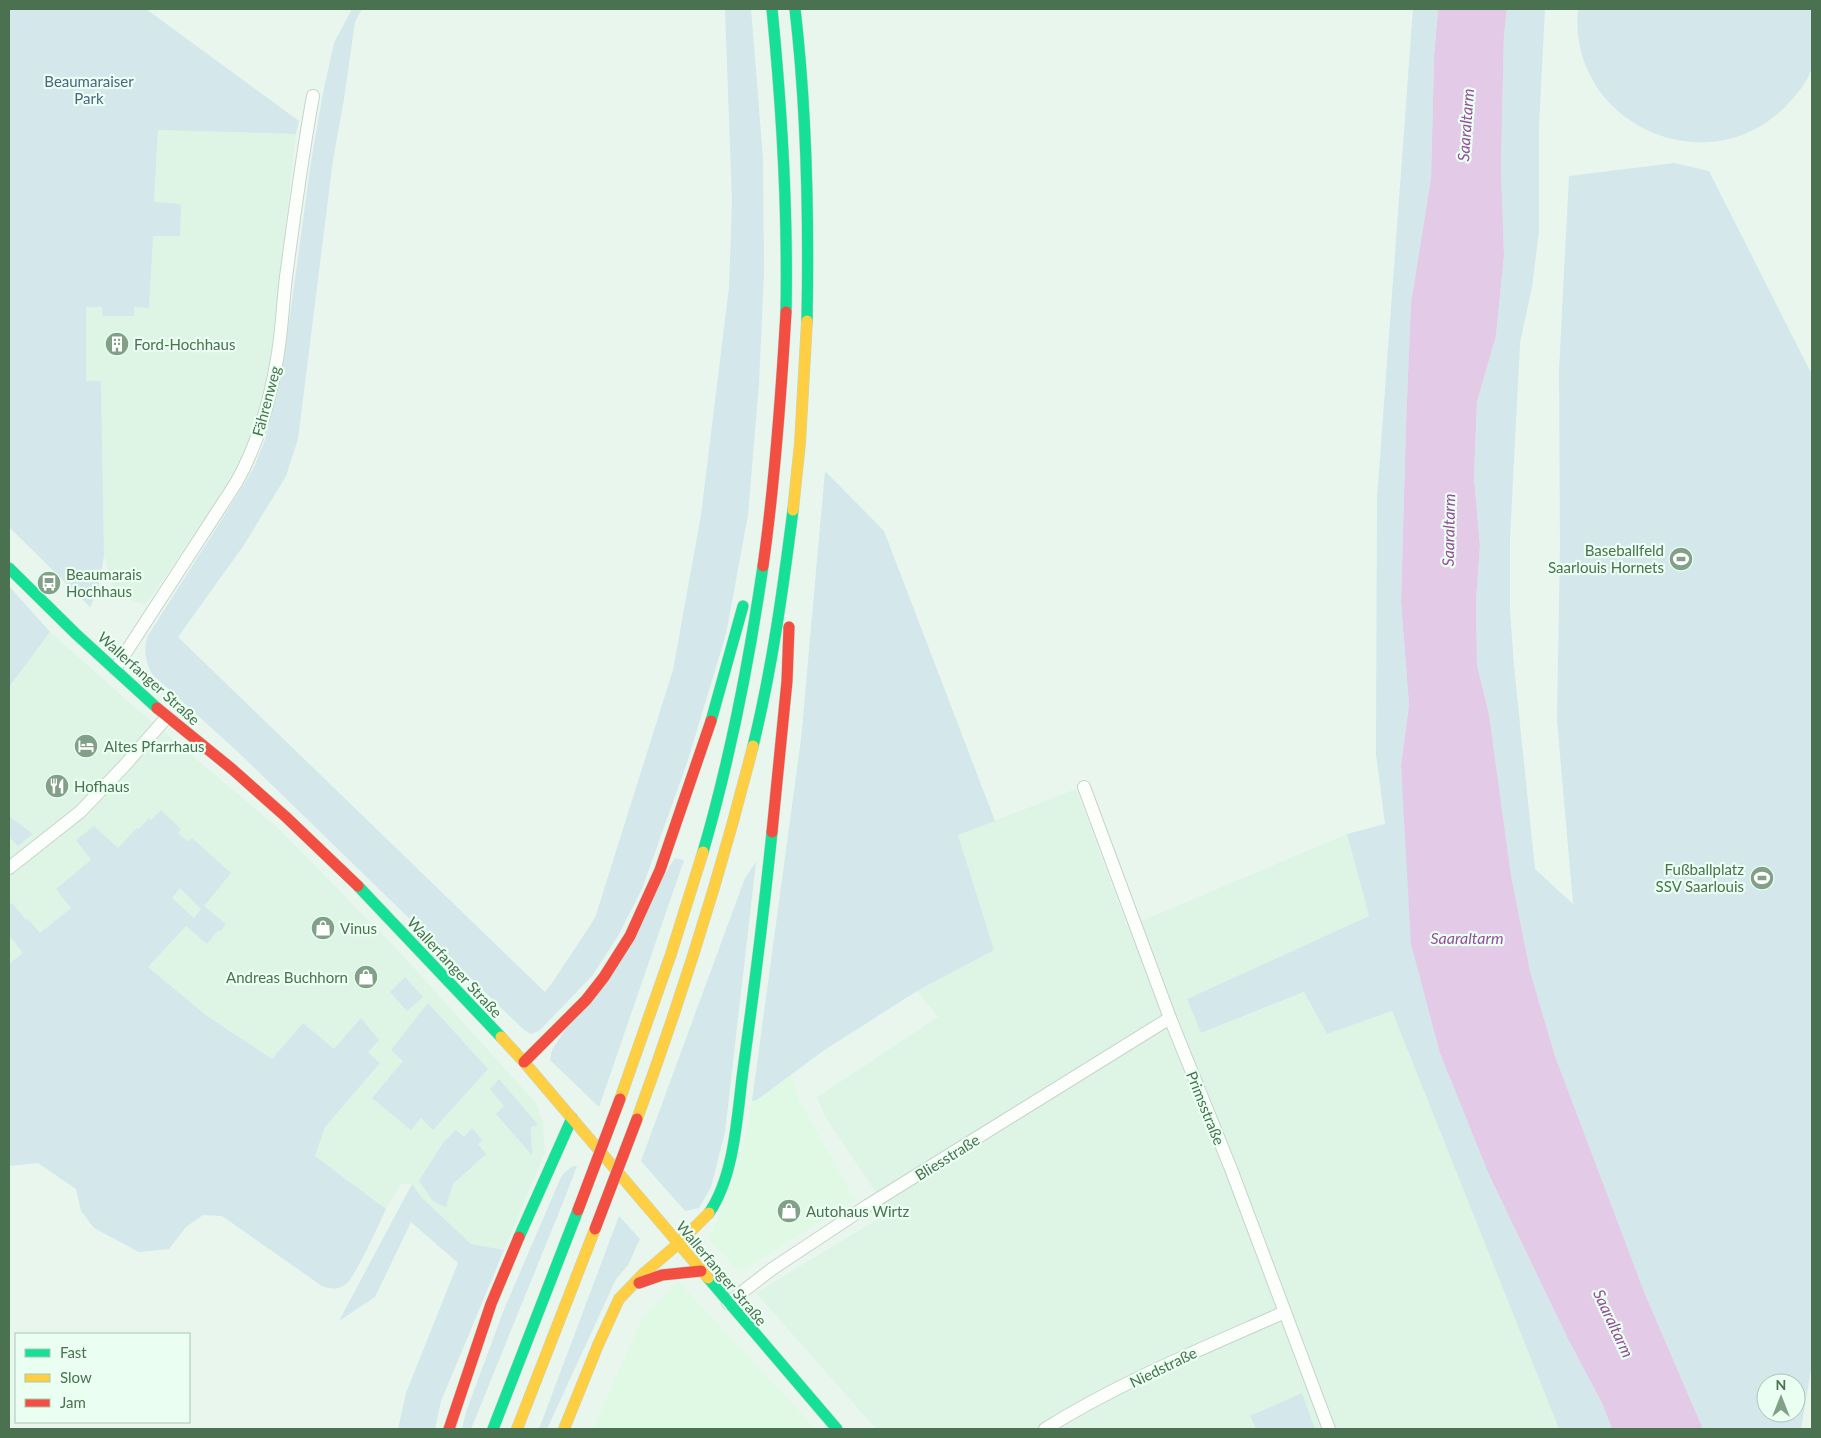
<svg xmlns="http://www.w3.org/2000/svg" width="1821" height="1438" font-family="Lato,sans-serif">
<rect width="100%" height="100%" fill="#e9f6ee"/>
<!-- residential -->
<g fill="#def5e6">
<polygon points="158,130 296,134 269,372 249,446 238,469 201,525 145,605 116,595 104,556 101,382 86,381 86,307 103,307 103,316 133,316 134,307 149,307"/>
<polygon points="50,632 137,709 277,827 396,948 536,1103 543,1122 545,1153 504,1250 471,1244 422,1198 412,1184 401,1184 386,1209 315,1156 325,1127 207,1016 148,967 9,991 9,687"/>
<polygon points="1076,789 1127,925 1151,917 1347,834 1369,916 1187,999 1202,1033 1305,992 1327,1034 1392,1011 1559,1429 876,1429 756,1293 889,1212 825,1117 817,1097 938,1017 917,991 994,950 958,835"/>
</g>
<!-- commercial -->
<g fill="#e0f9e4">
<polygon points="791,1075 799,1100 855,1200 739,1272 709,1238 718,1219 746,1134 752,1101 757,1100"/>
<polygon points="678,1281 816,1429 593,1429 642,1319"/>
</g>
<!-- green -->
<g fill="#d4e7eb" fill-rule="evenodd">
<polygon points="9,9 146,9 299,121 296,134 158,130 154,202 181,204 180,236 153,236 149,308 134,307 134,316 103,316 102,307 86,307 86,381 101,381 104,556 98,590 90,607 9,527"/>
<path d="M352,9H362L355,22L344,99L333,160L298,439L286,476L244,545L178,637L545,992L552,983L595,918L673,670L701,515L729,287L732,202L725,9H751L763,158L764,273L759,383L748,515L726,634L688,760L642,889L618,936L592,976L539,1031L531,1034L524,1030L239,753L152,674C145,661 144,651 147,637L243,486L254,467L265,440L276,398L285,352L311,162L322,98L334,43Z"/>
<polygon points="1413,9 1438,9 1434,56 1431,178 1411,303 1406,423 1401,603 1409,705 1401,765 1405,819 1490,1177 1568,1339 1602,1403 1612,1429 1559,1429 1392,1011 1327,1034 1304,992 1201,1033 1187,999 1369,916 1347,834 1385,824 1376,754 1377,498"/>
<path d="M1507,9H1545L1539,126V232L1532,287L1520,343L1510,540V610L1514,666L1535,869L1573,904L1557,720L1560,545L1559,370L1569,176L1674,163L1709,171L1812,375V1364L1801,1429H1703L1645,1294L1555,1056L1530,971L1511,875L1489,714L1477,665L1476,602L1480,546L1474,477L1477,402L1496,336L1504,256L1501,166L1504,35ZM1766,1383H1796V1413H1766Z"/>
<path d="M1578,9H1812C1812,24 1815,52 1812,66C1810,79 1797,94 1788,104C1709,188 1567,124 1578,9Z"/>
<polygon points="825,471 884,531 995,821 958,835 994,950 917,991 823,1051 757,1100 752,1101 801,739"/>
<polygon points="9,586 50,632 9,687"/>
<path d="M161,810L181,829L178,833L188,842L192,838L231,873L204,906L226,924L220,932L218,930L207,944L186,926L148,967L207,1016L272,1059L303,1023L334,1049L361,1018L379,1040L368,1052L380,1063L325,1127L315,1156L386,1209C379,1224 355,1278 345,1285C337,1290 330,1289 322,1286L222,1216L203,1215L186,1227L169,1249L139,1252L94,1228L81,1211L76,1189L38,1163L9,1166V964L23,953L9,935V905L12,903L26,920L28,919L40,933L71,908L56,889L91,860L76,840L94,826L118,848L137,828L139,829L149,818L151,820ZM180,888L201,909L194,918L172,898Z"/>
<polygon points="9,816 33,834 18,846 9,837"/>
<polygon points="675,858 684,860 599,1107 550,1060 552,1050"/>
<polygon points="756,862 725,1132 711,1187 699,1208 685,1211 641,1161 745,878"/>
<polygon points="405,977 423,997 407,1011 390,992"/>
<polygon points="428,1003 488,1069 433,1130 421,1118 411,1130 372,1098 403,1061 391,1050"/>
<polygon points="499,1079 538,1125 531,1127 532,1155 496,1114 504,1106 490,1089"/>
<polygon points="472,1128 482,1140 478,1144 486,1154 453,1184 446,1207 434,1202 419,1181 443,1143 456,1130 464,1137"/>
<polygon points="573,1166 577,1166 566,1195 471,1429 462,1429 466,1412 503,1312 561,1177 565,1172"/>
<polygon points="412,1184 422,1198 471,1244 504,1250 441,1401 435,1429 398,1429 406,1393 458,1263 411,1222 375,1297 339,1321"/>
<polygon points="619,1216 640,1239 628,1265 616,1279 547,1429 539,1429"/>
<polygon points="1302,1393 1315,1429 1256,1429 1250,1416"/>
</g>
<!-- water -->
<polygon fill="#e3cbe7" points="1438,9 1507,9 1504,35 1501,166 1504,256 1496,336 1477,402 1474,477 1480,546 1476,602 1477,665 1489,714 1511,875 1530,971 1555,1056 1645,1294 1703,1429 1612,1429 1602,1403 1568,1339 1490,1177 1440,1053 1411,944 1401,765 1409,705 1401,603 1406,423 1411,303 1431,178 1434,56"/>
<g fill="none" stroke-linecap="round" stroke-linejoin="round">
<!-- street casing -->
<g stroke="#c6d4ca" stroke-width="14">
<g id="street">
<path d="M115,669L236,483C258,444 271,398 278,353C282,328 283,302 286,277C294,217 302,156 313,96"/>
<polyline points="1084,787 1170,1018 1231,1169 1329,1429"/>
<polyline points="9,868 80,812 125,765 167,717"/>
<polyline points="728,1303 772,1269 867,1206 1170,1018"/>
<path d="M1045,1429C1120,1382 1204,1348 1285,1312"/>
</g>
</g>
<!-- fast casing -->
<g stroke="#c6d5ca" stroke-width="12">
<g id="fast">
<path d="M772,9C782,110 788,211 786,312"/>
<path d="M795,9C807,112 809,217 807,321"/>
<polyline points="9,568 76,634 157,708"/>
<polyline points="711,721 743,606"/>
<path d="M753,746C772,669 783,589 793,510"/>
<path d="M703,852C730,759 749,662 763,566"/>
<polyline points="358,886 501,1037"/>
<path d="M709,1213C735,1175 737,1115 743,1070C754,990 764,911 772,832"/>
<polyline points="519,1237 572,1118"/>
<polyline points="708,1278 837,1429"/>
<polyline points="493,1429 578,1210"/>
</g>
</g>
<!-- slow casing -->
<g stroke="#c6d5ca" stroke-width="12">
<g id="slow">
<polyline points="793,510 800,443 807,321"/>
<polyline points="501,1037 524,1062 708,1278"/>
<polyline points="620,1099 671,954 703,852"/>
<path d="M637,1119C682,996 721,873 753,746"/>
<polyline points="517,1429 595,1229"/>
<polyline points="564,1429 598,1345 619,1299 643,1274 678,1244 709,1213"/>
</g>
</g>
<!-- jam casing -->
<g stroke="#c6d5ca" stroke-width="12">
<g id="jam">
<path d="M763,566C775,482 781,397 786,312"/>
<polyline points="157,708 232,769 286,817 358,886"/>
<polyline points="772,832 787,681 789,627"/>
<polyline points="524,1062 586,1000 604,977 630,936 660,870 711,721"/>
<polyline points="639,1283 662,1275 701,1271"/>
<polyline points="449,1429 491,1304 519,1237"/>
</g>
</g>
<!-- street -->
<use href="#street" stroke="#fcfefc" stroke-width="12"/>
<!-- fast -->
<use href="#fast" stroke="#16e098" stroke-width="11"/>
<!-- slow -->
<use href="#slow" stroke="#ffcf43" stroke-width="11"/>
<!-- jam -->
<use href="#jam" stroke="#f24e42" stroke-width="11"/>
<!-- jam-bridge casing -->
<g stroke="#c5d5c8" stroke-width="12" stroke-linecap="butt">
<g id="jam-bridge">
<polyline points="578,1210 620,1099"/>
<polyline points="595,1229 637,1119"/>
</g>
</g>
<!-- jam-bridge -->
<use href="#jam-bridge" stroke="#f24e42" stroke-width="11"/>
</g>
<!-- icons -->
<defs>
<g id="building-disc" transform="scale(1.25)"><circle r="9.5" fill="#82a087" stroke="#eafef2"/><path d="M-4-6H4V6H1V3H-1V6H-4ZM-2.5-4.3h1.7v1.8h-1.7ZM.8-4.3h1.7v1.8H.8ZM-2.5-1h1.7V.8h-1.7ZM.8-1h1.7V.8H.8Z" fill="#fff"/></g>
<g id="stadium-disc" transform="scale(1.25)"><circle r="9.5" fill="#82a087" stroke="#eafef2"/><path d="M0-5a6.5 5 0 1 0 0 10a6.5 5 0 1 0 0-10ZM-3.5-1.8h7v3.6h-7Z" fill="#fff"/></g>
<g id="bus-disc" transform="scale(1.25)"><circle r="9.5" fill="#82a087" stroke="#eafef2"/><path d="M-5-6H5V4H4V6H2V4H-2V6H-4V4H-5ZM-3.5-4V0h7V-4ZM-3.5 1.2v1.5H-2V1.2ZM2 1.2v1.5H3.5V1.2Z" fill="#fff"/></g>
<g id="hotel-disc" transform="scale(1.25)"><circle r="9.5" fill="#82a087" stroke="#eafef2"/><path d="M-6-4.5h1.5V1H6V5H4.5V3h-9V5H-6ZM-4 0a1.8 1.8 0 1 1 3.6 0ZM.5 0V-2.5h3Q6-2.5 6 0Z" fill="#fff"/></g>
<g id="restaurant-disc" transform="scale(1.25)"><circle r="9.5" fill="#82a087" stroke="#eafef2"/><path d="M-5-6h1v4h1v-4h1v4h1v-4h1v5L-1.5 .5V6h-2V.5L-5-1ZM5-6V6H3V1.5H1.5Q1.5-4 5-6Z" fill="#fff"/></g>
<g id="shop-disc" transform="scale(1.25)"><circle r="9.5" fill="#82a087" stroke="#eafef2"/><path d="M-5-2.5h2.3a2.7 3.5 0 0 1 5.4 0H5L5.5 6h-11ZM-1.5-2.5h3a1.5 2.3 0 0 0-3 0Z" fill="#fff"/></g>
</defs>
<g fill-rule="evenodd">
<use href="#building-disc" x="117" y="344"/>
<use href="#stadium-disc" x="1681" y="559"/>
<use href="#bus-disc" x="49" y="583"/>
<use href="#hotel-disc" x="86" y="746"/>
<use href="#restaurant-disc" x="57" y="786"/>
<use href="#stadium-disc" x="1762" y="878"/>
<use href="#shop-disc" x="323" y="928"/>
<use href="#shop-disc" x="366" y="977"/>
<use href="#shop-disc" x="789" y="1211"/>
</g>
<g text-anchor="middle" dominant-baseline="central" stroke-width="4.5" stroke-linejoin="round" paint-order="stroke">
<!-- park labels -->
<g font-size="15" fill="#496683" stroke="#eafef2">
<text x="89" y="81">Beaumaraiser<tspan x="89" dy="17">Park</tspan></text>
</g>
<!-- poi labels -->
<g font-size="15" fill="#4b7250" stroke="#eafef2" text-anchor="start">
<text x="134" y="344">Ford-Hochhaus</text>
<text x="1664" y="550" text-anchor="end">Baseballfeld<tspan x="1664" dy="17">Saarlouis Hornets</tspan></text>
<text x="66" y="574">Beaumarais<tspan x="66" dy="17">Hochhaus</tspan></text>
<text x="104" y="746">Altes Pfarrhaus</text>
<text x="74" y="786">Hofhaus</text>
<text x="1744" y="869" text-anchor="end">Fußballplatz<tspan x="1744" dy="17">SSV Saarlouis</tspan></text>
<text x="340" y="928">Vinus</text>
<text x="348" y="977" text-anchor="end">Andreas Buchhorn</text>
<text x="806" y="1211">Autohaus Wirtz</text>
</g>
<!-- street labels -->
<g font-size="15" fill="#4b7250" stroke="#eafef2">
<text transform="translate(266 401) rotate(-75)">Fährenweg</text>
<text transform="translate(149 678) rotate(42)">Wallerfanger Straße</text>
<text transform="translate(455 967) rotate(47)">Wallerfanger Straße</text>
<text transform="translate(1206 1108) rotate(68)">Primsstraße</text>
<text transform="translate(947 1157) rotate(-32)">Bliesstraße</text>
<text transform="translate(722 1273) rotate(50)">Wallerfanger Straße</text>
<text transform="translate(1163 1367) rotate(-26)">Niedstraße</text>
</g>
<!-- water labels -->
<g font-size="16" font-style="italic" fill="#964f99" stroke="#eafef2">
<text transform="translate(1465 125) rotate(-86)">Saaraltarm</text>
<text transform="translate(1448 530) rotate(-89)">Saaraltarm</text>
<text x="1467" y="937">Saaraltarm</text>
<text transform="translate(1614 1323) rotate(65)">Saaraltarm</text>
</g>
</g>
<!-- border -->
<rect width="1821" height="1438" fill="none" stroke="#4b7250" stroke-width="20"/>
<!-- legend -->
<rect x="15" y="1333" width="175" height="90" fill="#eafef2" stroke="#aac6b1"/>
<rect x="25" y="1349" width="25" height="8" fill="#16e098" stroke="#aac6b1"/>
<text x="60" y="1358" font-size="15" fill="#4b7250">Fast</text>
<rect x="25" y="1374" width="25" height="8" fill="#ffcf43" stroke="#aac6b1"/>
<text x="60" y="1383" font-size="15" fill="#4b7250">Slow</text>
<rect x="25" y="1399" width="25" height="8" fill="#f24e42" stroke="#aac6b1"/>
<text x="60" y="1408" font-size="15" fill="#4b7250">Jam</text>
<!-- north arrow -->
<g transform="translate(1781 1398)"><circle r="24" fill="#eafef2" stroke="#aac6b1"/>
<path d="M0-4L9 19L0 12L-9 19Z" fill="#82a087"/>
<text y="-8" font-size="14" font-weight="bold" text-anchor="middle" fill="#4b7250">N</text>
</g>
</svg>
